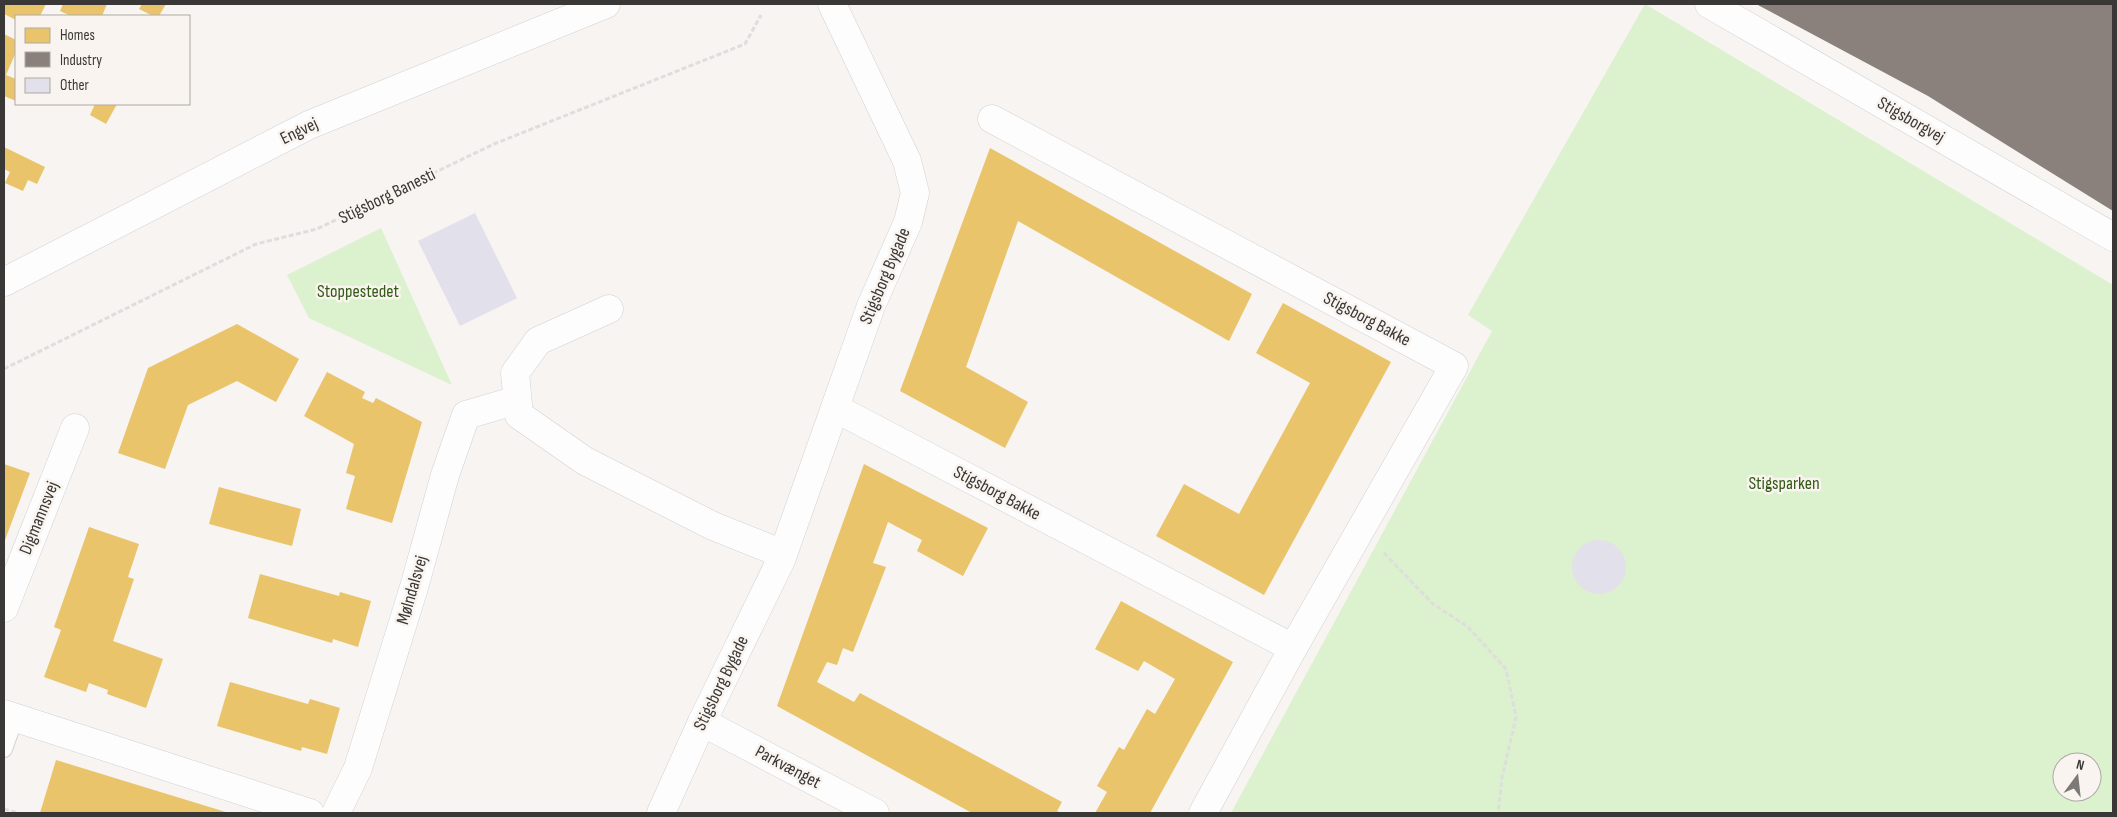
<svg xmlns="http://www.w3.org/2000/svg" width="2117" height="817" font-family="'Sofia Sans Condensed',sans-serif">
<rect width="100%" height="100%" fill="#f7f4f1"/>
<!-- green -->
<g fill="#dcf1cd" fill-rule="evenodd">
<path d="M1645,4L2113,285V813H1231L1492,331L1468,315ZM2062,762H2092V792H2062Z"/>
<polygon points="381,228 452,385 309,318 287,275"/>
</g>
<!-- homes -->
<g fill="#e9c46a">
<polygon points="4,4 46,4 40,16 16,16 16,20 4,14"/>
<polygon points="63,4 107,4 102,16 71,16 60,11"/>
<polygon points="142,4 166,4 159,16 153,16 139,9"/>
<polygon points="4,34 16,40 16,52 6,75 16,79 16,101 4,96"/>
<polygon points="95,104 117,104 106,124 90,115"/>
<polygon points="4,147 45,167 37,184 28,180 23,191 5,183 10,172 4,169"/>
<polygon points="990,148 1252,294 1229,341 1018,221 966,367 1028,402 1005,448 900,391"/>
<polygon points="1283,303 1391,362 1264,595 1156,536 1184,484 1239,514 1310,383 1256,353"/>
<polygon points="237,324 299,359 276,402 237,381 188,405 165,469 118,453 148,368"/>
<polygon points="327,372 365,392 362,398 373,403 376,398 422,422 392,523 346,509 355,476 346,473 354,444 304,416"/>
<polygon points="4,464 30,473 4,543"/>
<polygon points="864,464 988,528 963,576 917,551 922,540 888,522 873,563 886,567 853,652 843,648 837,665 827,662 817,682 854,702 860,693 1062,802 1057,811 1062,813 972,813 777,706"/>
<polygon points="219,487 301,509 292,546 209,524"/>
<polygon points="89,527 139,544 128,577 134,579 113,641 163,659 146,708 107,694 108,690 89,683 86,692 44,677 61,630 54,627"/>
<polygon points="260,574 339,596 340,592 371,601 358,647 333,639 332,643 248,618"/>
<polygon points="1121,601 1233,662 1150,813 1095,813 1107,792 1097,786 1119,747 1124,750 1147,709 1155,714 1175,679 1144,661 1138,671 1095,649"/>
<polygon points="230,682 308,704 310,699 340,708 327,754 302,747 301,751 217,726"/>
<polygon points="56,760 229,813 40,813"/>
</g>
<!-- industry -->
<polygon fill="#8a817c" points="1756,4 2113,4 2113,211 1928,96"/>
<!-- building -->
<g fill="#e2e0ea">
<polygon points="475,213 517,298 460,326 418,241"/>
<circle cx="1599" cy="567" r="27"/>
</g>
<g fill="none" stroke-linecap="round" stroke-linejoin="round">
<!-- lane casing -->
<g stroke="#d3d1cf" stroke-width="18">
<polyline id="lane" points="4,749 15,718"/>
</g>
<!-- street casing -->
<g stroke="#d3d1cf" stroke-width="29">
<g id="street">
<polyline points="1709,4 2113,237"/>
<polyline points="992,119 1454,366 1293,648 1203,813"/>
<polyline points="609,309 538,341 515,373 519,415 585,461 713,526 783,554"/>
<polyline points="835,408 1293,648"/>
<polyline points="4,608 75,428"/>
<polyline points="4,714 310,813"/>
<polyline points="702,722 875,813"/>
<polyline points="336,813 358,768 415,584 445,475 466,415 517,400"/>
<polyline points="661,813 702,722 781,560 871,306 908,222 915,193 907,161 832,4"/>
</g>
</g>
<!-- secondary casing -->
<g stroke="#d3d1cf" stroke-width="29">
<polyline id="secondary" points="4,282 309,125 606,4"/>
</g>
<!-- path -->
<g stroke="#dededd" stroke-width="3" stroke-dasharray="5 2.5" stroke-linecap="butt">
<polyline points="4,369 256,244 317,229 494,144 745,44 761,15"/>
<polyline points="1384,553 1433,604 1468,627 1506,669 1516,717 1502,778 1498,813"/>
<polyline points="4,809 18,813"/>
</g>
<!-- lane -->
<use href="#lane" stroke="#fefdfd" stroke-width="16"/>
<!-- street -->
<use href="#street" stroke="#fefdfd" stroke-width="28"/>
<!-- secondary -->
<use href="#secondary" stroke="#fefdfd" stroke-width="28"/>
</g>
<g text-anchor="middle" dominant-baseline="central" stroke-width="5" stroke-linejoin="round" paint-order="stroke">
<!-- street labels -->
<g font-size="18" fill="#3a3836" stroke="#f9f4ef">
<text transform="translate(1911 120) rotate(30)">Stigsborgvej</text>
<text transform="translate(299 131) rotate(-26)">Engvej</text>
<text transform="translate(387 196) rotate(-26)">Stigsborg Banesti</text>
<text transform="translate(885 276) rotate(-67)">Stigsborg Bygade</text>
<text transform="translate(1367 319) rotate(28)">Stigsborg Bakke</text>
<text transform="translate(997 493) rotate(28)">Stigsborg Bakke</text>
<text transform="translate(39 518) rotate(-68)">Digmannsvej</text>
<text transform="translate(412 590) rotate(-74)">Mølndalsvej</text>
<text transform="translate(721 683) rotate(-64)">Stigsborg Bygade</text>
<text transform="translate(788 767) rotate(28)">Parkvænget</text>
</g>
<!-- park labels -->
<g font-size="18" fill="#325a16" stroke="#f9f4ef">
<text x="358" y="291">Stoppestedet</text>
<text x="1784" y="483">Stigsparken</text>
</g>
</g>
<!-- border -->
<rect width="2117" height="817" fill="none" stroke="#3a3836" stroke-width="10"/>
<!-- legend -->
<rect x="15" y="15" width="175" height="90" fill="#f9f4ef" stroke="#ada9a5"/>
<rect x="25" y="28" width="25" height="15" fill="#e9c46a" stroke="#ada9a5"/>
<text x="60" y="40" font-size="15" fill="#3a3836">Homes</text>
<rect x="25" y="52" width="25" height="15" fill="#8a817c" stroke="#ada9a5"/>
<text x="60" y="65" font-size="15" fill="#3a3836">Industry</text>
<rect x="25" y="78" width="25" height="15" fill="#e2e0ea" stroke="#ada9a5"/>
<text x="60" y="90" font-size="15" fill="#3a3836">Other</text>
<!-- north arrow -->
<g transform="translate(2077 777) rotate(15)"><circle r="24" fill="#f9f4ef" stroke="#ada9a5"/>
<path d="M0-4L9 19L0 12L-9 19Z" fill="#7c7a77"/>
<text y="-8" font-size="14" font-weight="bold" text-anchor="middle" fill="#3a3836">N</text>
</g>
</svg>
